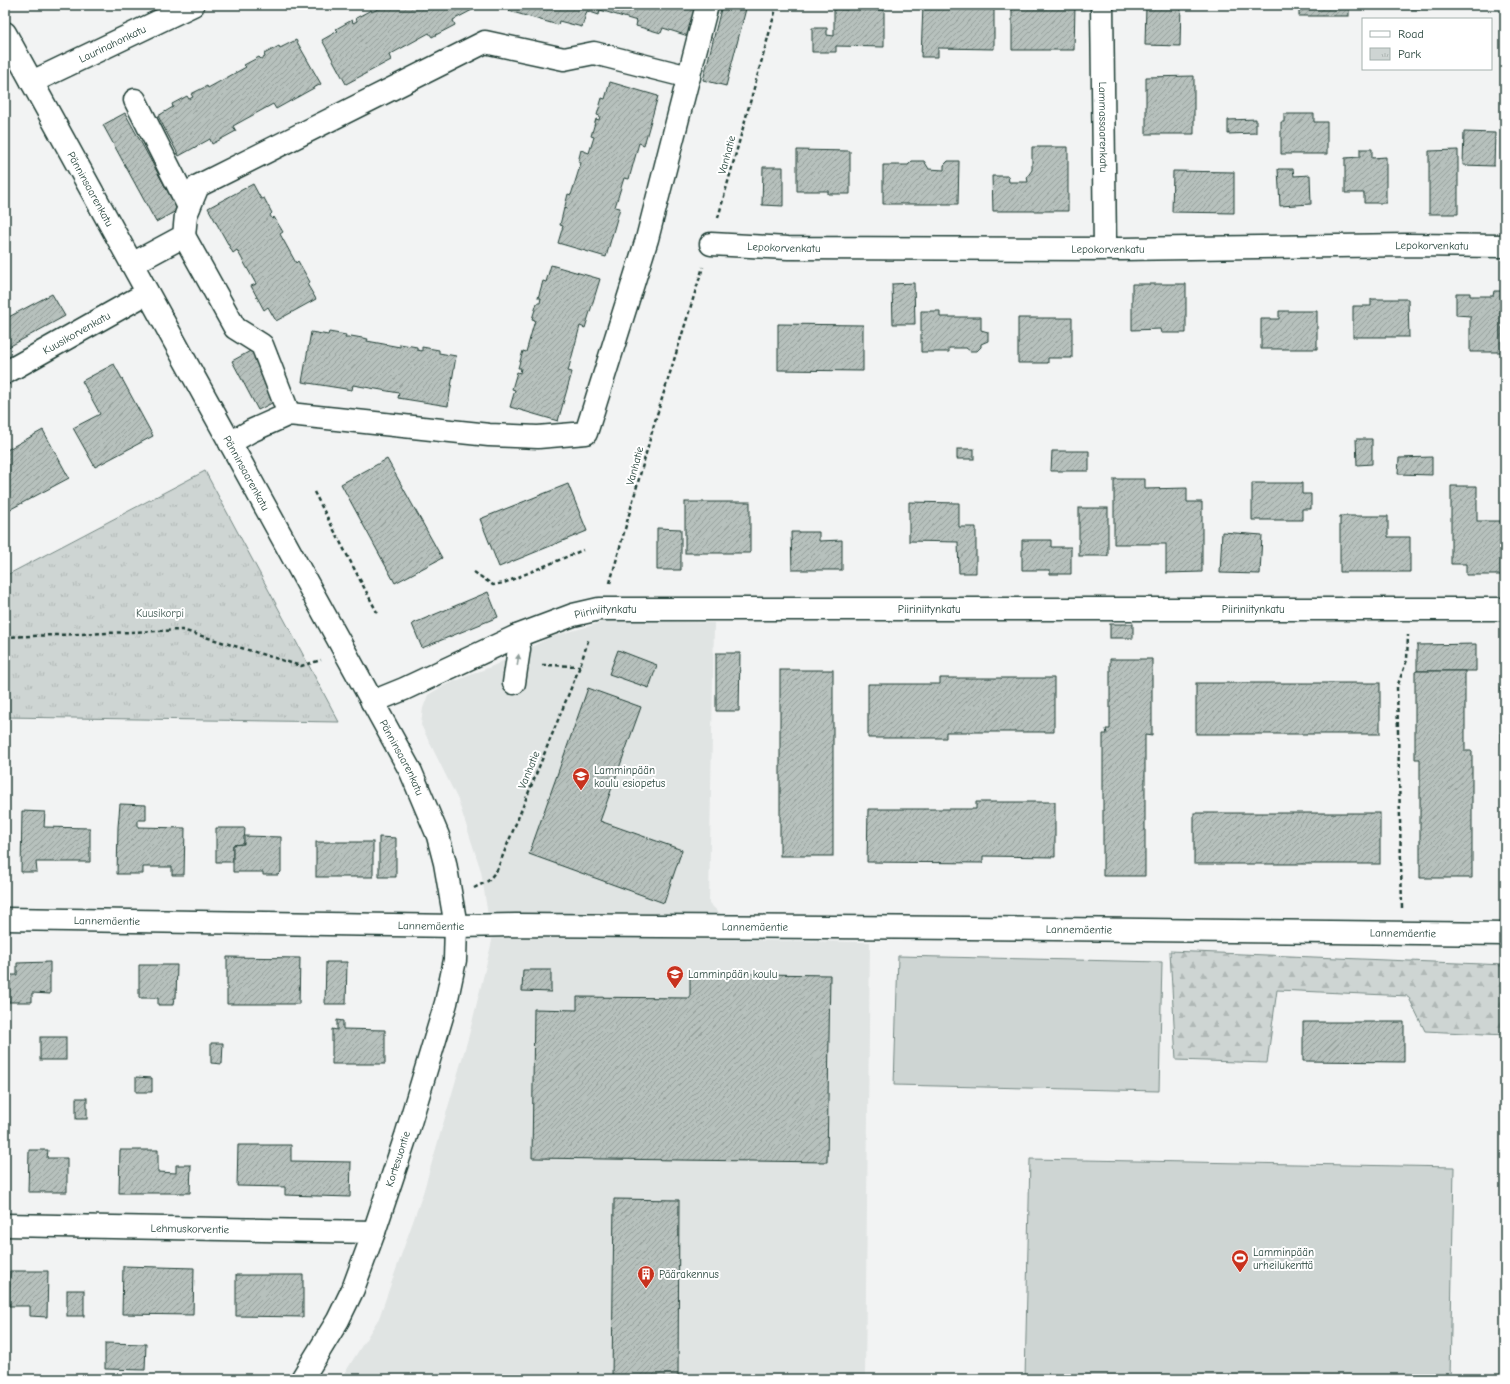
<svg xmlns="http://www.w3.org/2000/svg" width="1510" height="1384" font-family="'Comic Neue',sans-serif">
<defs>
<pattern id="forest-firs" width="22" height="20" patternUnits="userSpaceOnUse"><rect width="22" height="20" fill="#ced5d3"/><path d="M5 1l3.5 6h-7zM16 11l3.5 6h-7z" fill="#b0b8b6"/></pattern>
<pattern id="park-tufts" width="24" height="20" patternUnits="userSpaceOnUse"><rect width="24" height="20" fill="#ced5d3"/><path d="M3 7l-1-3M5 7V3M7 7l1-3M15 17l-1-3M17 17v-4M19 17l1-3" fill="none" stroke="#b0b8b6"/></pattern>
<pattern id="building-hatch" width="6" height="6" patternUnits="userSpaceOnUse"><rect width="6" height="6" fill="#b7c1bd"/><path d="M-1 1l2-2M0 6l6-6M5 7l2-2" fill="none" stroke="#949e9a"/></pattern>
</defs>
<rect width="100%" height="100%" fill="#f2f3f3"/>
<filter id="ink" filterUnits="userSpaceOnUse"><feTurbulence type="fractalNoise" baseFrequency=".025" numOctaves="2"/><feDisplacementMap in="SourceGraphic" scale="8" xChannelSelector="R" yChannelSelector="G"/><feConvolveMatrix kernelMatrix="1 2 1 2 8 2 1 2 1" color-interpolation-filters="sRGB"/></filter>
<g filter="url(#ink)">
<!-- built -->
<polygon fill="#e0e4e3" points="610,620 714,623 709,903 747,940 870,942 865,1379 341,1379 379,1318 423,1193 469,1035 492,941 481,871 458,800 421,725 423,708 428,695 443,686 495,665 551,637"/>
<!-- forest -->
<polygon fill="url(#forest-firs)" stroke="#768984" points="1170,951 1505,965 1505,1035 1425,1031 1408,996 1277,990 1267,1063 1176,1060"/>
<!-- park -->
<polygon fill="url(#park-tufts)" stroke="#768984" points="205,471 339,722 5,717 5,576"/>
<!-- garden -->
<g fill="#ced5d3" stroke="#768984">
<polygon points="898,956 1162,962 1159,1091 894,1085"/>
<polygon points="1030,1159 1454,1167 1450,1379 1025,1379"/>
</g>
<!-- building -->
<g fill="url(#building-hatch)" stroke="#1f3d34">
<polygon points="386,5 471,5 474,9 453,20 455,25 432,37 429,33 389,55 391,60 346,84 322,40 338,31 336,29 352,20 353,23 357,21 356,18 371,10 372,12"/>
<polygon points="511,5 697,5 688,36 663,28 661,33 636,26 637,21 600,10 599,15 587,11 582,27 559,21 558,25 509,11"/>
<polygon points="722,5 747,5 726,86 703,80"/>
<polygon points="847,5 861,6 861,10 884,10 884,47 836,46 836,52 812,52 812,28 827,28 827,35 834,36 834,9 847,10"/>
<polygon points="923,5 994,5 994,49 938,48 938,57 921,57"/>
<polygon points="1012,5 1075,5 1074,50 1012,50"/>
<polygon points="1146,5 1181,5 1180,46 1145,45"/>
<rect x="1299" y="5" width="50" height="11"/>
<rect x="1372" y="5" width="70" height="4"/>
<polygon points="296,40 321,84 276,109 273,104 233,126 236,131 212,144 210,139 179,156 158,116 173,107 172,104 187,96 189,99 193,97 191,94 207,86 208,88 246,67 244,65 259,57 261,59 265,57 264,54 279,46 280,48"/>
<polygon points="1194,76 1194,134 1146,134 1146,77"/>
<polygon points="610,82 658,96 644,145 639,143 629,179 624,178 615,207 620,208 606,257 558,243 563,226 560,225 564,208 567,209 565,206 568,194 571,195 581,163 578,162 581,150 589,153 594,137 591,136 596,119 599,120 600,116 597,115 602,98 605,99"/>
<polygon points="125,113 178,210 156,222 103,125"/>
<polygon points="1284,114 1314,114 1314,122 1327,122 1327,154 1281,154 1281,122 1284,122"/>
<polygon points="1256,119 1256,133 1228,134 1228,120"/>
<polygon points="1464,132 1495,133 1494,166 1463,165"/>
<polygon points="1032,147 1068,147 1068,211 993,211 992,176 1008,176 1009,182 1028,182 1027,177 1032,170"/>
<polygon points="1360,149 1372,149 1372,158 1386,157 1386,203 1364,203 1364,193 1345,193 1345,158 1360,157"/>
<polygon points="797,150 850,151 850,194 828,194 828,191 797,191"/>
<polygon points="1458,150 1458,214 1429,214 1429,151"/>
<polygon points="912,161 924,161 929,169 944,170 944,165 948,161 959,161 958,204 883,204 883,165 908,165"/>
<polygon points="763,167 783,167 783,206 762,205"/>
<polygon points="1278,169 1293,169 1294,176 1310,175 1311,204 1280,206"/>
<polygon points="1173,171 1234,172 1234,213 1172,212"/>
<polygon points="253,184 261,199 264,198 272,213 270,215 272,219 274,217 283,232 280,234 296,263 298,261 310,282 307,284 316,299 276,321 268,307 264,310 251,286 256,284 237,250 233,253 208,208"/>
<polygon points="551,265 600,279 585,328 580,326 568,371 572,372 558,421 510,407 515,390 512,389 517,372 520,373 521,368 518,368 523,351 526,352 535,320 532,319 537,303 540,303 541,298 538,298 543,281 546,282"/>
<polygon points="914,283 915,324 893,324 892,284"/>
<polygon points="1132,284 1186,284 1186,333 1161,333 1160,329 1132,330"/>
<polygon points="1494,291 1505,291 1505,327 1502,327 1502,352 1470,352 1470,316 1456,315 1456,293 1470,293 1470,296 1493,296"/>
<polygon points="52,294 65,316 5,349 5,319"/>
<polygon points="1371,299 1408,299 1409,337 1353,337 1353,306 1371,306"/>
<polygon points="921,311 940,311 940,317 981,317 981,330 988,332 988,341 981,344 981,347 977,351 970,351 966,348 949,348 949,352 921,352"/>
<polygon points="1279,311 1317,311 1317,349 1261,349 1261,319 1279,319"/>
<polygon points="1018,318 1072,318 1072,358 1048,358 1048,363 1018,363"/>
<polygon points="778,324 863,325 863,371 778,370"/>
<polygon points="311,332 328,335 329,332 346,335 345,338 350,338 351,336 368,339 367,341 400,347 400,344 417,347 417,350 422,351 422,347 439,350 439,353 456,356 448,406 398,398 399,393 353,385 352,390 302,382"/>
<polygon points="254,349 280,399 258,410 232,361"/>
<polygon points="114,364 153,436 95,467 73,428 100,414 82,381"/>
<polygon points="43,430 69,478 9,510 5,503 5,451"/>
<polygon points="1356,439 1372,439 1372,464 1357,465"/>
<rect x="957" y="449" width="17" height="10"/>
<polygon points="1052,451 1089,451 1089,471 1051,471"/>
<polygon points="1432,457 1432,475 1398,474 1399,458"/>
<polygon points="387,459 442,558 395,583 341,484"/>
<polygon points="1114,479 1145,479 1145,489 1187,488 1187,502 1202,502 1202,572 1166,573 1166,544 1114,544"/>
<polygon points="1252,483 1302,483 1302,494 1311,494 1311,509 1302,509 1302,520 1252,520"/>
<polygon points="568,484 587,531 499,567 480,519"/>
<polygon points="1451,486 1477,486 1477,521 1505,521 1505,575 1466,575 1466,564 1451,564"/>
<rect x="685" y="502" width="65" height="51"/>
<polygon points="909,502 959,503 959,527 976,527 976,573 959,573 958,542 909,541"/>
<rect x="1079" y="508" width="29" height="48"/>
<polygon points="1340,516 1388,516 1388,537 1410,537 1410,572 1340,572"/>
<polygon points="657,528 681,529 681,570 657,570"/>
<polygon points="791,532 819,532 819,541 842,540 842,570 792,570"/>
<polygon points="1222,532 1262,535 1260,574 1220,573"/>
<polygon points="1022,540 1051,540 1051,547 1071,547 1071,574 1050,574 1050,570 1022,570"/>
<polygon points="488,592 498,617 422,648 412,624"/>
<rect x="1110" y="624" width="23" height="14"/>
<polygon points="1476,644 1476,671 1417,671 1417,645"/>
<polygon points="618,650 657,665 649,688 609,674"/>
<polygon points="716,653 740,653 739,711 716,711"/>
<polygon points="1110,659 1152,659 1152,736 1145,735 1145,876 1103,876 1103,734 1107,734 1106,729 1110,729"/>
<rect x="780" y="670" width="53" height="186"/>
<polygon points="1417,671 1465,671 1465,751 1472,751 1472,878 1420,878 1420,759 1415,759 1415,672"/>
<polygon points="940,678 1054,678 1054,732 946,732 946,738 868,738 868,684 940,684"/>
<rect x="1196" y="683" width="184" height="51"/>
<polygon points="588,688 641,707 600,821 682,850 664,903 529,854"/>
<rect x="1501" y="688" width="4" height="54"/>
<polygon points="976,802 1055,802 1055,857 983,856 983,863 867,862 868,809 976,809"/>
<polygon points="120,804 146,805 146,820 138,820 138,827 185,828 184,875 172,875 172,867 143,867 143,874 117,874 118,827"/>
<polygon points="22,811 45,812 44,827 90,828 90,862 36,862 37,872 21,872"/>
<rect x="1194" y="813" width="186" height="51"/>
<polygon points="216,828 245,828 244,844 233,845 233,862 216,862"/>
<polygon points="244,836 281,837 281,872 278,875 263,875 263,872 233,872 233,845 244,844"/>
<polygon points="379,837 396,838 396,877 379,877"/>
<rect x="316" y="842" width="57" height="35"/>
<polygon points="227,957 300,958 299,1004 227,1004"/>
<polygon points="50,962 50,994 32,993 32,1002 5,1002 5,975 17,975 17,963"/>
<polygon points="326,962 347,962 346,1004 325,1004"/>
<polygon points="139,965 177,965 176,998 174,998 173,1005 158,1005 158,998 139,998"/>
<polygon points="523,970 551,970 551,992 522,991"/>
<polygon points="690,973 830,975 827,1162 532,1158 534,1009 577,1010 577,997 690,998"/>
<polygon points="337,1020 343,1021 343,1029 385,1030 385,1064 332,1064 332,1029 337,1030"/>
<polygon points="1303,1022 1404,1022 1404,1062 1303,1061"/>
<rect x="40" y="1037" width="26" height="23"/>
<polygon points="211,1043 223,1043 222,1064 211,1063"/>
<polygon points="136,1077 152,1078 152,1092 136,1092"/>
<rect x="76" y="1098" width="11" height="21"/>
<polygon points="238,1145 291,1145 291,1161 351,1162 350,1197 285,1195 285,1187 237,1186"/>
<polygon points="29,1150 48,1150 47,1158 67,1158 67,1192 28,1192"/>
<polygon points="120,1150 158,1150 158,1172 176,1173 176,1165 191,1165 190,1193 119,1193"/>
<polygon points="614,1199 679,1200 678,1379 612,1379"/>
<polygon points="123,1266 194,1268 193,1315 122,1314"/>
<polygon points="10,1271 48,1271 47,1317 30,1316 30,1306 9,1306"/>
<polygon points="236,1275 303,1275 303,1317 236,1316"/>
<rect x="67" y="1290" width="17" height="26"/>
<polygon points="105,1343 146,1344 145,1370 105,1369"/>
</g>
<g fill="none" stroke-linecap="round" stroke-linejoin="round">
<!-- minor casing -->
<g stroke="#1f3d34" stroke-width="25">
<g id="minor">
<path id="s1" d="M1102,5L1105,248"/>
<path id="s2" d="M5,33L411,772L438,836L445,863L456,926L455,960L446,1003L406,1136L374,1232L353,1289L338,1320L302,1379"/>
<path id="s3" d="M32,82L193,5"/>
<polyline points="135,100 189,207"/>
<polyline points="184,236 235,328 262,345 289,414"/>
<path id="s4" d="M711,244L788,248L1122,249L1408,245L1505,246"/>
<polyline points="132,264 184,236 186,215 198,186 485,42 564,59 594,53 689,77"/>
<path id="s5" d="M5,373L147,293"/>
<polyline points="230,443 251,431 289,414 489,435 538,437 586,433 647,239 707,5"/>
<polyline points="514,683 519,649 517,636"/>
<path id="s6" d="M372,702L404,689L517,636L573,615L599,609H1505"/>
<path id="s7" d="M5,919L456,926L516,925L968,928L1505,934"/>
<path id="s8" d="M5,1225L374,1232"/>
</g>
</g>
<!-- path -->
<g stroke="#1f3d34" stroke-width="2.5" stroke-dasharray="4 3" stroke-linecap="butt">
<polyline points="718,218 777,5"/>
<polyline points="314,492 379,616"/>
<polyline points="474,572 493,585 504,583 583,550"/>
<polyline points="610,583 655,421 703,267"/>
<polyline points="5,637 182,630 301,666 321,660"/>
<polyline points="542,665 580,666"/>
<polyline points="474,888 488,881 497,870 580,666 589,638"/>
<polyline points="1402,908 1397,687 1407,660 1408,635"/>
</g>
<!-- minor -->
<use href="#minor" stroke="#fff" stroke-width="22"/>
</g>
<!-- one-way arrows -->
<defs><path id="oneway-solid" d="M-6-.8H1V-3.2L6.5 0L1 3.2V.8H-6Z"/></defs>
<use fill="#8f9e9a" href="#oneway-solid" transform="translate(518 660) rotate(-83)"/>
</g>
<!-- icons -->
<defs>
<g id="school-pin" transform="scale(0.9)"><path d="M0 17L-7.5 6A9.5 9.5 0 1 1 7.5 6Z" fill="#c8321e" stroke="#fff"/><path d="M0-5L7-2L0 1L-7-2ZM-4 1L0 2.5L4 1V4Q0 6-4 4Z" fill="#fff"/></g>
<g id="stadium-pin" transform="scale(0.9)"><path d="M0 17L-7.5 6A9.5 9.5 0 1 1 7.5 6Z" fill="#c8321e" stroke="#fff"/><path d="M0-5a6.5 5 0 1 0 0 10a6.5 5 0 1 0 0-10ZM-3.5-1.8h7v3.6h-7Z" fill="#fff"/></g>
<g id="building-pin" transform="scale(0.9)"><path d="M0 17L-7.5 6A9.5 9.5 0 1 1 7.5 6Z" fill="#c8321e" stroke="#fff"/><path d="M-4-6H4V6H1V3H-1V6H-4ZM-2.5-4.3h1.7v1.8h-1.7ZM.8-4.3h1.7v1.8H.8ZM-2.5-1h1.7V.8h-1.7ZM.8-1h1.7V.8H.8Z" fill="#fff"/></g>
</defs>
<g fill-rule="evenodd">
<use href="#school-pin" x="581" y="776"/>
<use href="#school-pin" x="675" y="974"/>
<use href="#stadium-pin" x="1240" y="1258"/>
<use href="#building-pin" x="646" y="1274"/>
</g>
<g text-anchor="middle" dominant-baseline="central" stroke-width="4" stroke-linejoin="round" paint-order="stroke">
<!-- street labels -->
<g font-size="11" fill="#1f3d34" stroke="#fff">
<text stroke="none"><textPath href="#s3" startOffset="89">Laurinahonkatu</textPath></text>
<text stroke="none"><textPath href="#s1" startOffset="122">Lammassaarenkatu</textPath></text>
<text transform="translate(727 155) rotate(-75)">Vanhatie</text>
<text stroke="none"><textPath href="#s2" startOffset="178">Pänninsaarenkatu</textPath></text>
<text stroke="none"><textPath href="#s4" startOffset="721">Lepokorvenkatu</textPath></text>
<text stroke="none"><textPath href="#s4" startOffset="73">Lepokorvenkatu</textPath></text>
<text stroke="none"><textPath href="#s4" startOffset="397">Lepokorvenkatu</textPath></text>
<text stroke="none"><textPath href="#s5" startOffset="82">Kuusikorvenkatu</textPath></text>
<text transform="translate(635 466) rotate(-75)">Vanhatie</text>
<text stroke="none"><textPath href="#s2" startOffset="502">Pänninsaarenkatu</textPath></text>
<text stroke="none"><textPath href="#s6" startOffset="576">Piiriniitynkatu</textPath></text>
<text stroke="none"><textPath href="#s6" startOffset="900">Piiriniitynkatu</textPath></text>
<text stroke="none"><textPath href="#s6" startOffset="252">Piiriniitynkatu</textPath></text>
<text stroke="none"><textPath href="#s2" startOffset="826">Pänninsaarenkatu</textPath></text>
<text transform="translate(529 770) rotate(-68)">Vanhatie</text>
<text stroke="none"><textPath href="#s7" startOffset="102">Lannemäentie</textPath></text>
<text stroke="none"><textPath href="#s7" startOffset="426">Lannemäentie</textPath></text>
<text stroke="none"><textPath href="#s7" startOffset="750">Lannemäentie</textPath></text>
<text stroke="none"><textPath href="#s7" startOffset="1074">Lannemäentie</textPath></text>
<text stroke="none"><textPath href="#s7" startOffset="1398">Lannemäentie</textPath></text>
<text transform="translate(398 1159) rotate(-72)">Kortesuontie</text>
<text stroke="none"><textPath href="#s8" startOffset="185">Lehmuskorventie</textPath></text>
</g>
<!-- park labels -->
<g font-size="11" fill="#425b54" stroke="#fff">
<text x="160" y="613">Kuusikorpi</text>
</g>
<!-- poi labels -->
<g font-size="11" fill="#1f3d34" stroke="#fff" text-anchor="start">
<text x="594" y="770">Lamminpään<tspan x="594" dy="13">koulu esiopetus</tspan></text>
<text x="688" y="974">Lamminpään koulu</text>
<text x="1253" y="1252">Lamminpään<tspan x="1253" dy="13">urheilukenttä</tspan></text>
<text x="659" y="1274">Päärakennus</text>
</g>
</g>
<!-- margin -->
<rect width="1510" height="1384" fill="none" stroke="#fff" stroke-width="20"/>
<rect x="10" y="10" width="1490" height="1364" fill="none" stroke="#1f3d34" stroke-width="1.5" filter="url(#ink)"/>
<!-- legend -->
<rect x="1362" y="18" width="130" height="52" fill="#ffffff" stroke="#a5b1ae"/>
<rect x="1370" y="31" width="20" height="6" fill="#ffffff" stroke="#a5b1ae"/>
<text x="1398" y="38" font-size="12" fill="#1f3d34">Road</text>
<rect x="1370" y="48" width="20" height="12" fill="url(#park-tufts)" stroke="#a5b1ae"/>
<text x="1398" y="58" font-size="12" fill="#1f3d34">Park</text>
</svg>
